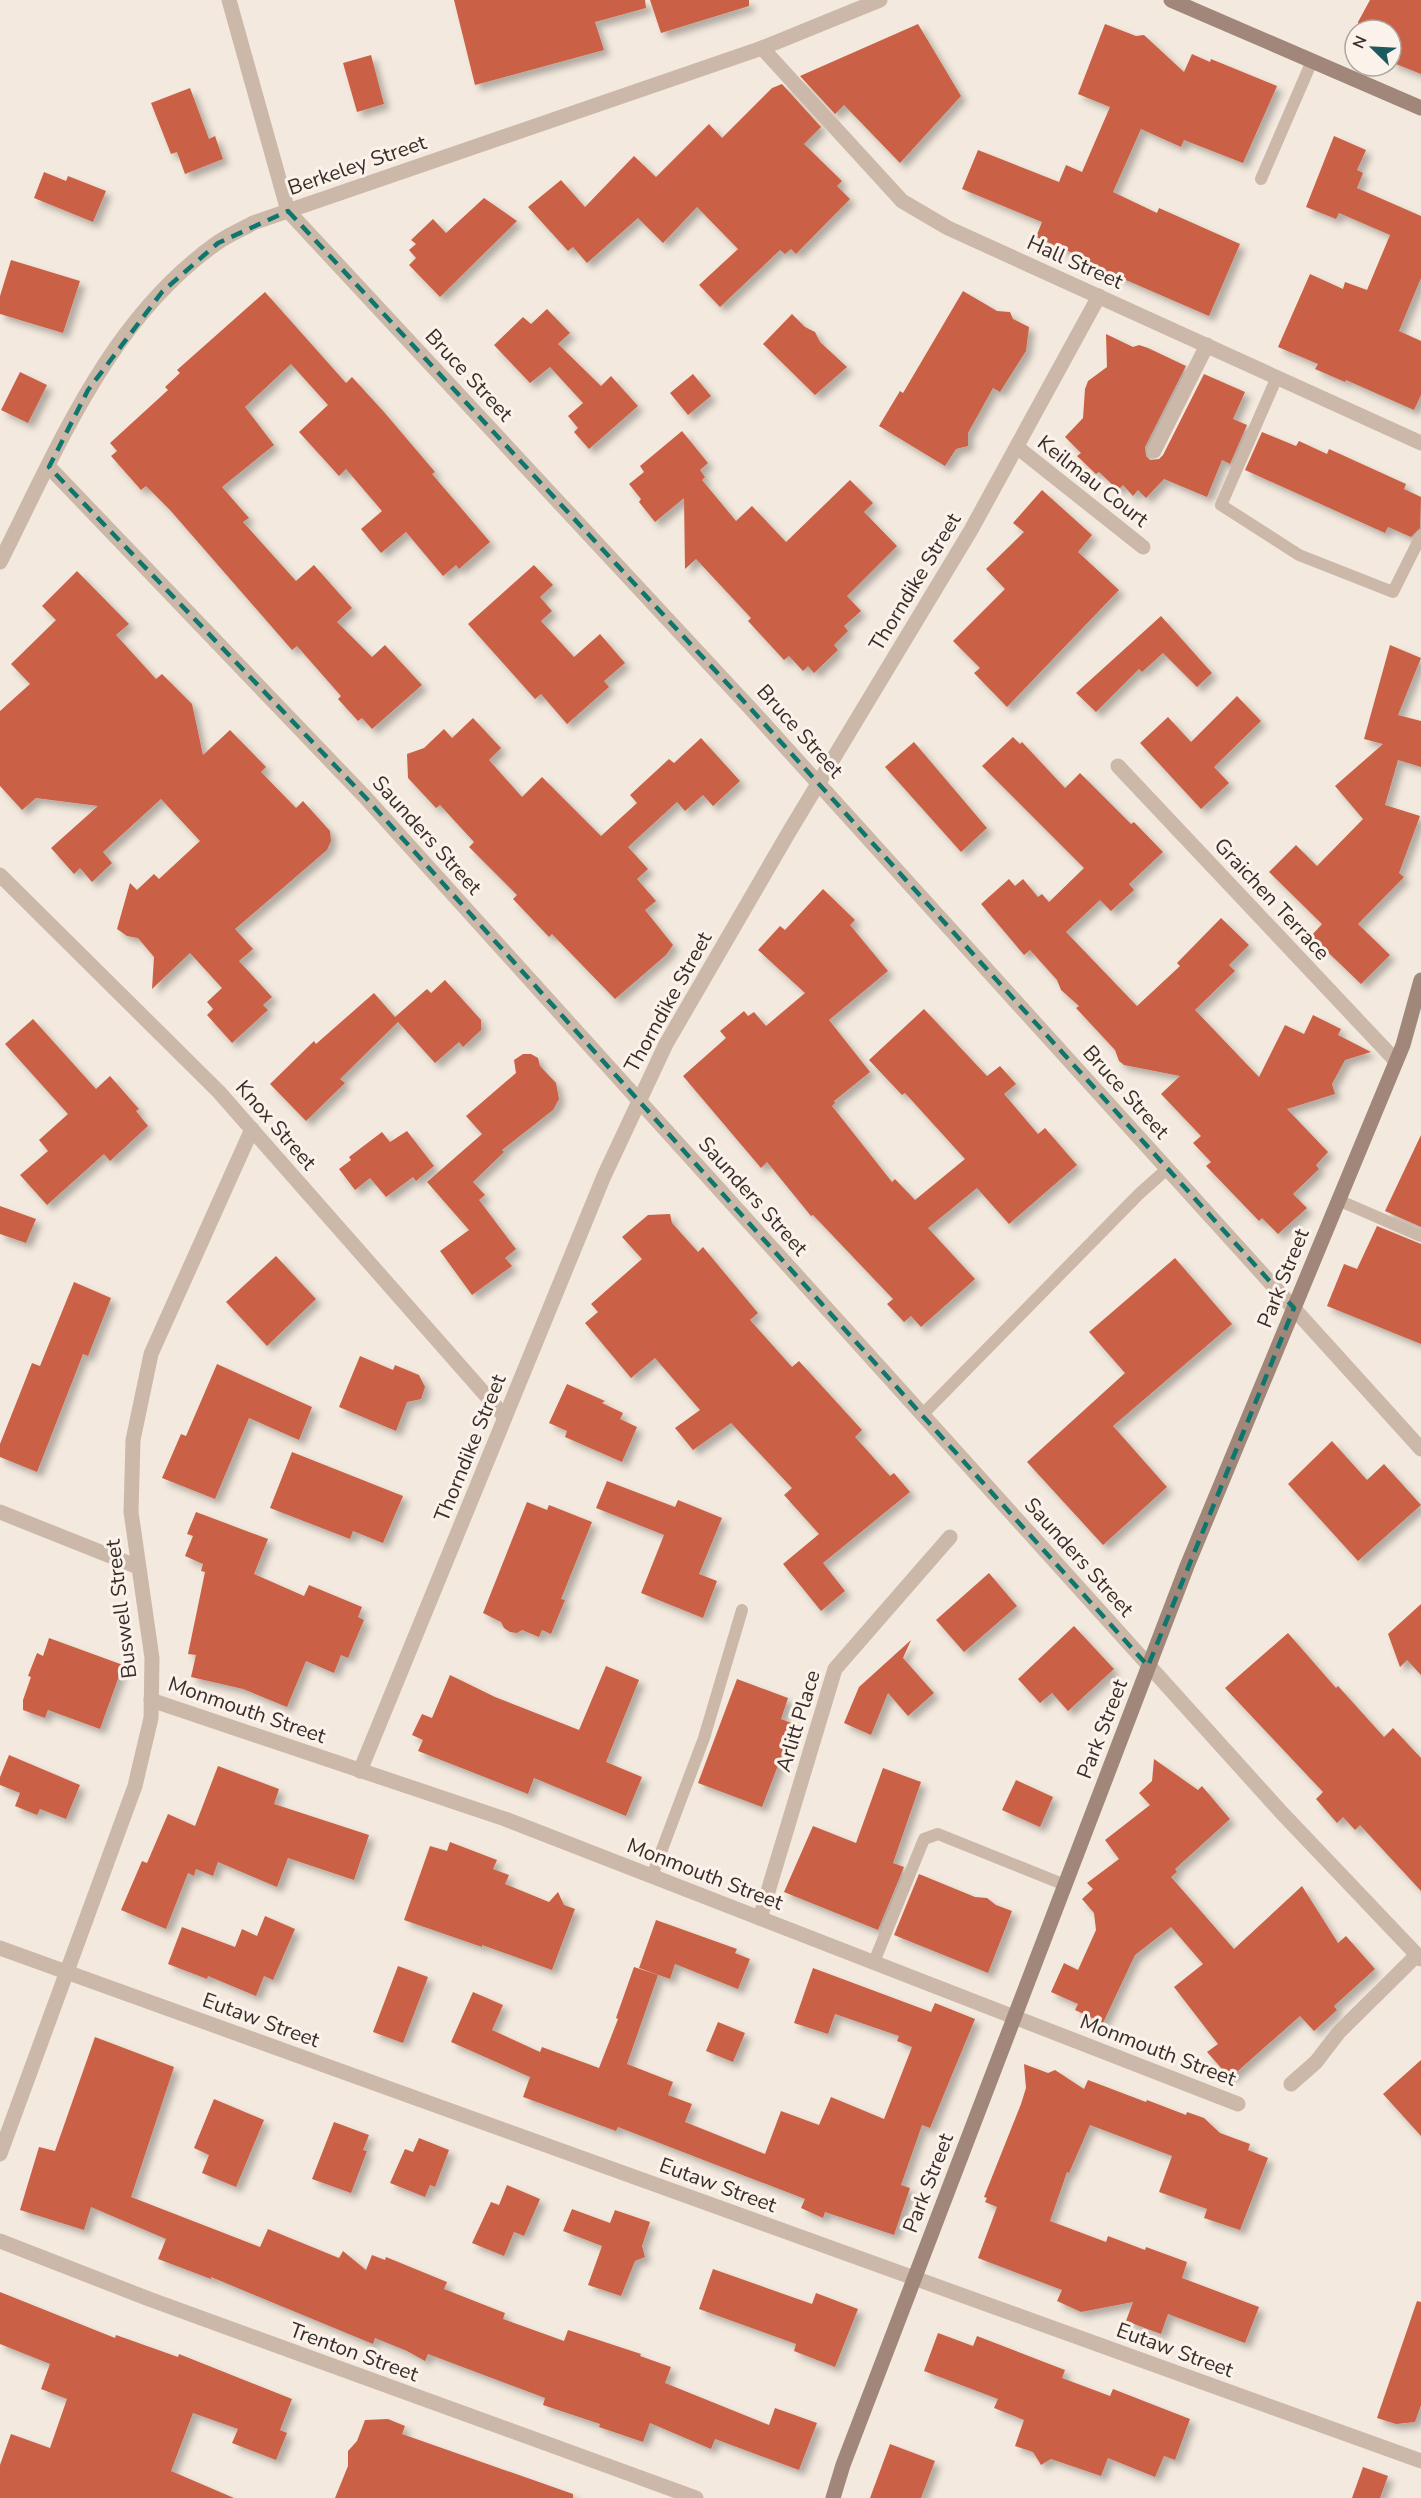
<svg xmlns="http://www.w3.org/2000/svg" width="1421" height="2498" font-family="'Nunito Sans',sans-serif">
<defs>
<filter id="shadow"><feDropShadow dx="5.5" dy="5.5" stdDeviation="3" flood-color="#0004"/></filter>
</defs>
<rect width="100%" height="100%" fill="#f3e9de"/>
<!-- building -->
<g fill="#ca6145" filter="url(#shadow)">
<polygon points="454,0 645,0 646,8 595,22 604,50 475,85"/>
<polygon points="650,0 749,0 749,6 661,33"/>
<polygon points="1370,0 1421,0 1421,74 1391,62 1391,30 1358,30 1358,22"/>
<polygon points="918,24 961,96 900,163 844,105 835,114 800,76"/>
<polygon points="1105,24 1136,36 1144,35 1184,72 1192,54 1210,62 1211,59 1277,86 1243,163 1184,140 1181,147 1141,129 1113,192 1157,213 1159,208 1240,244 1209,316 1082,261 1084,258 1036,237 1042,222 962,189 978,150 1059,182 1066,165 1082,172 1110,107 1078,94"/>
<polygon points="371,55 384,104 357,112 343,63"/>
<polygon points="782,84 821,127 804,144 842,181 837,186 850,199 796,254 791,249 785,254 780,250 720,307 699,285 738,249 697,207 663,243 638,218 587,263 573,247 568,251 528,207 561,180 585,207 634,156 656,177 709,124 722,138 772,88"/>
<polygon points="190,88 209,139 215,136 223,159 185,174 177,152 171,154 151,103"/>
<polygon points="1334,136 1366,150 1357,170 1363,173 1357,188 1421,216 1421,278 1399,331 1421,341 1421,395 1414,410 1346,380 1345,382 1315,369 1318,364 1278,347 1310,274 1343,289 1345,282 1367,290 1390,235 1339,213 1336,219 1306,207"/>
<polygon points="44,172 66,181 68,176 106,191 93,222 34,198"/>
<polygon points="484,198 517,221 440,297 409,265 416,258 409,250 416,244 411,240 433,219 446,233"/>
<polygon points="11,260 80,281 63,333 0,314 0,296"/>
<polygon points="963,291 997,311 1010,312 1013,319 1029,327 1026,351 1000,392 993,388 968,433 968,446 956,449 945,466 879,426 900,391 903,393"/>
<polygon points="265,292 346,383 352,377 384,412 435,472 432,474 490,542 459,569 456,565 443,576 406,532 381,553 361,529 382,511 346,469 339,476 299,432 328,405 291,364 245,407 274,445 222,487 249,518 243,522 296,581 314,565 352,608 337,622 372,657 385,645 422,685 372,729 362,718 358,721 338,699 341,696 297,646 292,650 170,510 146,486 141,490 111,456 117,451 110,443 168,390 165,387 180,373 177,370"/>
<polygon points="547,309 570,333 558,344 601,386 611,376 638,406 589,449 574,432 578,428 568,416 583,403 550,367 530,383 494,345 523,317 531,324"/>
<polygon points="792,314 805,327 815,332 820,342 847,367 815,395 763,344"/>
<polygon points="1106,334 1133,347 1139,345 1148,348 1186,366 1145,447 1146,456 1150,460 1159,459 1163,455 1204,374 1245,392 1233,419 1247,425 1230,464 1222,460 1207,497 1164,479 1146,498 1138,490 1133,496 1123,485 1118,490 1099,472 1096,474 1077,456 1081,453 1065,437 1083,418 1085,389 1088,381 1107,367"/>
<polygon points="20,372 47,385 28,423 1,410"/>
<polygon points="693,374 711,396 688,415 670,393"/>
<polygon points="682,431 708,463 700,470 705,477 702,480 736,521 752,506 786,542 850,480 873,503 864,512 897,546 847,596 861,611 844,626 848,631 834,645 838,650 814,673 808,666 803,671 789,656 784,660 748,621 751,618 696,559 685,569 684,498 655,522 639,502 641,499 629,484 644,472 640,466"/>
<polygon points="1262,432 1296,446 1299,441 1327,454 1329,449 1406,484 1404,489 1421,497 1420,528 1411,537 1388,527 1385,533 1245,470"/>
<polygon points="1042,490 1092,535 1078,552 1119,590 1007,707 974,673 980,668 953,641 1005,589 986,569 1024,532 1013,523"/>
<polygon points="534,565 553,585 540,597 552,611 541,621 574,657 600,634 625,663 604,681 609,687 567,724 541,694 535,699 468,624"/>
<polygon points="77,571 129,624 116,635 156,679 162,674 192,704 203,755 230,730 266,767 261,772 296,808 303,801 330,831 331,841 327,850 235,929 253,949 239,961 272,997 263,1005 268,1010 232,1043 207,1015 213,1009 207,1002 222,988 190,953 152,989 154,957 138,938 127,936 117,929 130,883 137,890 154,874 159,879 200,841 161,799 103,852 112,863 92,882 80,868 74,874 51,848 98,806 36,798 22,810 0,786 0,711 30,684 11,664 56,620 42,606"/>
<polygon points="1161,616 1212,673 1197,687 1163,653 1142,672 1139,669 1096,712 1076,693"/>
<polygon points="1390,645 1421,658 1398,715 1421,721 1421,767 1398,760 1385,805 1420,816 1399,873 1404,877 1358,924 1390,955 1361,984 1311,936 1322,924 1269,872 1296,845 1317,866 1363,819 1335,786 1383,744 1364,739"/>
<polygon points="1237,696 1261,721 1214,767 1229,783 1201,809 1140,743 1168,717 1191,742"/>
<polygon points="473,718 501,748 489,760 522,797 542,777 601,836 637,803 630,795 669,759 674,763 701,738 740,781 713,806 703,795 685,811 677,802 628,847 648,869 637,879 656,901 645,910 673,945 666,955 615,999 552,934 549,937 513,899 517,895 469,847 474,842 440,805 436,808 408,778 407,754 424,748 444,729 452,738"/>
<polygon points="1013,737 1020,744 1022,742 1065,788 1080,773 1131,824 1134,822 1163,852 1129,884 1134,890 1111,911 1100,900 1066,932 1137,1006 1180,966 1177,963 1221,918 1249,945 1229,965 1235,971 1195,1010 1259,1077 1285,1025 1304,1034 1313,1015 1341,1029 1338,1035 1371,1052 1345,1060 1332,1084 1335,1094 1287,1109 1328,1152 1316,1165 1319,1169 1293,1194 1307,1208 1278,1234 1262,1218 1259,1221 1206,1166 1211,1162 1193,1143 1201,1136 1161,1094 1180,1076 1124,1065 1119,1061 1115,1050 1076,1008 1079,1006 1061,990 1057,980 1030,950 1024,955 981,904 1009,879 1015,886 1023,879 1038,897 1042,894 1049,902 1084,868 982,766"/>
<polygon points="914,742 987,828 961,852 885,767"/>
<polygon points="823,889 855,920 850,925 888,971 829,1020 870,1072 834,1101 835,1103 832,1106 892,1182 895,1179 915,1200 965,1159 905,1093 902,1095 869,1060 924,1009 987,1076 1000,1066 1016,1084 1004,1094 1038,1134 1045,1128 1077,1165 1009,1224 977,1188 928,1228 975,1279 921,1327 911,1316 904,1322 887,1304 893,1299 813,1215 811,1216 767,1162 761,1168 683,1076 726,1038 720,1031 744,1011 748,1016 754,1012 766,1026 805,993 758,950 780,926 785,930"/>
<polygon points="445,980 481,1020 481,1030 463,1047 459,1042 435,1063 398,1022 340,1079 345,1083 306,1121 270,1084 314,1041 316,1044 374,993 395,1017 427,989 431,993"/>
<polygon points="33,1019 96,1089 110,1076 139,1109 136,1111 148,1126 110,1161 104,1154 47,1205 20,1175 48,1151 39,1140 68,1114 5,1044"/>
<polygon points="523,1054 531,1054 538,1058 540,1066 556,1083 559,1099 553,1110 502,1150 504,1152 473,1182 485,1195 479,1200 516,1249 505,1258 512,1266 472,1295 440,1251 469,1230 427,1182 482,1134 466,1116 516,1073 514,1060"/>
<polygon points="407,1131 434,1166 416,1181 413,1177 386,1197 370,1178 355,1190 339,1169 351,1160 349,1157 382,1132 390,1142"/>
<polygon points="1421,1135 1421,1227 1385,1211"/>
<polygon points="0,1206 36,1219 26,1243 0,1234"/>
<polygon points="670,1214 672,1223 698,1252 703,1247 758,1313 750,1320 792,1367 799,1361 862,1430 855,1437 890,1476 894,1473 910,1492 823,1563 845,1591 821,1611 783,1564 819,1534 784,1495 792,1488 731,1423 693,1450 675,1428 700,1410 655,1358 631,1378 585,1323 598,1312 591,1304 642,1259 622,1237 648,1215"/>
<polygon points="1377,1226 1421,1244 1421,1344 1327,1306 1344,1264 1357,1269"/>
<polygon points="276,1256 316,1299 267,1346 226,1302"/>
<polygon points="1175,1258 1232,1324 1113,1426 1167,1487 1103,1545 1027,1462 1125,1373 1089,1332"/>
<polygon points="74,1282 111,1298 88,1356 83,1354 37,1472 0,1457 0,1444 32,1363 40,1366"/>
<polygon points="360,1356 393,1370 395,1365 419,1375 425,1387 421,1399 407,1402 396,1431 339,1407"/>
<polygon points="217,1364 312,1407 299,1440 249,1418 215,1499 162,1478 181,1434 186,1436"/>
<polygon points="567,1384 605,1401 602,1403 623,1413 620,1419 637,1427 622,1462 565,1437 567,1431 549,1423"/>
<polygon points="1332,1441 1367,1480 1384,1464 1421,1505 1358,1561 1288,1484"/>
<polygon points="292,1452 403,1496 383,1543 353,1531 350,1539 270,1508"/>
<polygon points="607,1481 675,1507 678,1500 722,1518 699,1574 717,1581 703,1618 641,1593 664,1535 596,1508"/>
<polygon points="527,1502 547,1510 549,1505 592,1522 561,1599 565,1600 551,1634 542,1630 539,1637 522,1630 517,1633 510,1632 504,1628 501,1622 483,1613"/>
<polygon points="196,1512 268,1539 254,1574 304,1596 309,1585 362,1607 358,1617 364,1620 348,1658 341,1655 334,1673 306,1661 287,1707 243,1689 191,1677 196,1655 188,1654 205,1572 201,1571 203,1564 185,1556 193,1536 187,1534"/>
<polygon points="989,1573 1017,1606 964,1652 936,1620"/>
<polygon points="1421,1604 1421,1675 1407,1660 1400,1667 1388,1634"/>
<polygon points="1074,1626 1114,1669 1068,1711 1052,1693 1040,1703 1018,1679"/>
<polygon points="1288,1633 1336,1688 1338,1686 1384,1737 1393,1728 1421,1758 1421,1891 1360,1825 1355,1830 1343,1817 1337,1823 1316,1799 1323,1792 1225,1688"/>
<polygon points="49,1638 123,1665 100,1729 48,1710 45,1718 23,1710 23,1700 31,1677 28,1676 37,1653 43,1656"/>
<polygon points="911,1640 903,1658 934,1693 908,1716 888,1693 871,1735 844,1723 859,1687"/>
<polygon points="606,1666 639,1680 606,1762 642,1777 626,1816 534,1778 528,1794 418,1751 423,1740 412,1735 422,1714 432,1718 450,1675 495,1697 579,1730"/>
<polygon points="737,1679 788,1698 781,1719 794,1724 762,1807 698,1783"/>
<polygon points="9,1755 80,1785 66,1819 40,1809 37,1815 15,1806 20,1793 0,1785 0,1777"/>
<polygon points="1154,1759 1198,1790 1202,1786 1230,1819 1175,1869 1177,1872 1171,1877 1234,1949 1302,1886 1338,1943 1346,1936 1375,1969 1334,2006 1337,2010 1314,2031 1300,2016 1230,2078 1207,2052 1218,2044 1174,1987 1203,1964 1171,1927 1135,1955 1103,2023 1075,2010 1078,2004 1051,1992 1064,1963 1078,1970 1096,1930 1094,1913 1082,1899 1093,1889 1087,1883 1119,1859 1105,1840 1150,1805 1139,1793 1152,1781"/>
<polygon points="218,1766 279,1789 274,1804 369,1835 354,1880 288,1858 277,1887 218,1862 213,1876 196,1869 194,1876 188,1873 166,1929 121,1910 142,1861 147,1863 168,1814 195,1826"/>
<polygon points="883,1768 921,1782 893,1863 904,1867 878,1930 784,1892 813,1826 856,1843"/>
<polygon points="1016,1780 1053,1797 1040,1827 1002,1810"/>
<polygon points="450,1842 497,1860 493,1869 509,1875 505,1884 549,1902 558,1892 564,1905 575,1909 552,1970 482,1945 482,1947 404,1920 430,1846 447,1851"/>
<polygon points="919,1874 975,1897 987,1898 996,1905 1012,1911 988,1973 894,1935"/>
<polygon points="265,1916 295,1929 273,1980 264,1976 256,1996 208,1976 207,1979 168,1964 182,1927 235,1947 242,1929 257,1936"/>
<polygon points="656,1920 737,1949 735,1953 750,1959 738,1989 675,1964 670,1979 639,1968"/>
<polygon points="398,1966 428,1977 403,2043 373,2032"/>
<polygon points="634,1967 658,1975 627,2064 673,2082 668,2095 692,2104 685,2122 765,2154 781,2111 819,2125 831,2097 884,2119 912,2047 897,2041 899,2036 835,2014 828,2034 794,2023 813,1968 931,2012 935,2003 975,2019 930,2128 922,2125 901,2185 910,2188 894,2235 825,2212 823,2218 801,2208 805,2199 618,2127 616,2131 523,2097 530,2077 451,2042 473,1992 503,2005 492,2030 540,2052 542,2047 599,2068 618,2019 616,2018"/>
<polygon points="718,2022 745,2033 733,2062 706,2051"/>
<polygon points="95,2037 174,2067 131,2197 260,2247 268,2229 339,2258 343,2251 366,2270 372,2255 385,2260 386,2257 447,2282 444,2289 505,2313 503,2319 564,2341 568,2330 641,2354 640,2356 671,2367 665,2383 769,2425 775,2408 817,2423 799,2470 715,2439 711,2449 650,2423 643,2442 599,2427 600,2424 543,2405 545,2398 428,2354 425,2361 407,2351 375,2338 373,2344 211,2277 211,2279 158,2259 166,2239 91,2207 84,2230 20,2210 39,2147 55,2151"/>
<polygon points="1421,2060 1421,2136 1383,2094"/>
<polygon points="1024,2064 1048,2073 1055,2070 1084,2089 1088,2080 1146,2102 1147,2100 1186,2115 1187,2112 1204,2118 1220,2133 1250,2144 1248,2150 1268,2158 1240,2230 1204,2218 1207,2209 1159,2192 1172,2156 1090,2125 1069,2173 1067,2172 1050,2221 1106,2242 1108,2236 1145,2250 1146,2247 1187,2262 1182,2278 1259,2307 1245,2343 1168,2314 1161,2334 1126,2321 1133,2302 1081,2312 1057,2301 1062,2290 978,2258 997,2207 985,2202 987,2198 984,2197 1021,2104 1026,2088"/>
<polygon points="214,2099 264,2120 236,2187 202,2173 209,2155 194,2148"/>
<polygon points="334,2122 369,2135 363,2150 367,2151 351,2193 312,2179"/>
<polygon points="419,2138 449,2150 435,2187 430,2185 425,2197 390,2183 405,2149 413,2152"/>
<polygon points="507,2185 540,2199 524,2236 514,2232 504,2256 472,2243 491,2202 499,2205"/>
<polygon points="572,2209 610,2223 615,2210 650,2222 642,2246 645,2257 635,2261 621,2296 588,2285 602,2246 563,2231"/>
<polygon points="713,2269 812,2304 816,2293 858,2309 835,2367 794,2351 796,2344 699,2309"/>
<polygon points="0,2292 115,2338 116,2335 178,2357 179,2354 292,2399 280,2430 287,2433 276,2460 232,2443 238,2429 193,2413 171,2471 234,2498 0,2498 0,2465 11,2434 50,2448 67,2399 41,2389 50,2364 0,2344"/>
<polygon points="1417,2301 1421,2302 1421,2405 1415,2422 1396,2424 1377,2418"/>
<polygon points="938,2333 973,2346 977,2336 1065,2370 1062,2378 1110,2396 1113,2389 1190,2419 1175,2460 1164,2456 1155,2477 1108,2458 1101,2476 1051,2459 1041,2465 1033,2452 1015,2446 1024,2420 994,2408 998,2399 924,2371"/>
<polygon points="388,2419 405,2426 402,2434 573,2494 573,2498 335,2498 348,2466 348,2451 357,2441 365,2420"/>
<polygon points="890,2444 935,2461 921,2498 870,2498"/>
<polygon points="1363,2467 1388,2476 1380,2498 1352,2498"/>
</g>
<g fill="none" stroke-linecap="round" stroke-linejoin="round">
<!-- service -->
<g stroke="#ccb8a9" stroke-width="12">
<polyline points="1261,179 1312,61"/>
<polyline points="1277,377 1221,505 1299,555 1393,592 1421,536"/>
<polyline points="1338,1200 1421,1236"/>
<polyline points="922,1415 1139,1194 1167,1169"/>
<polyline points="652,1876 704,1738 742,1610"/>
<polyline points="874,1962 924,1839 938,1834 1065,1885"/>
</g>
<!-- minor -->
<g stroke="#ccb8a9" stroke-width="15">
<polyline points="229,0 288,211 750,708 1421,1449"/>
<polyline points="762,48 902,201 948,228 1421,443"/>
<polyline points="1017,447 1143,547"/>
<polyline points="1154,451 1207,345"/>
<polyline points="49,467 366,798 1281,1812 1421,1959"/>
<polyline points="1118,766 1396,1061"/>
<polyline points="0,875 219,1092 505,1417"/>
<polyline points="0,1512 138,1567"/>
<polyline points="151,1700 505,1819 1238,2104"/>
<polyline points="360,1771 604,1176 666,1044 789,832 971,530 1099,296"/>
<polyline points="760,1918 835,1669 950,1537"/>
<polyline points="0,1948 1421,2461"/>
<polyline points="1291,2084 1316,2062 1339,2032 1417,1955"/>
<polyline points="0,2154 135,1786 151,1718 152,1658 131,1512 133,1440 151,1354 252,1129"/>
<polyline points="0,2241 149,2299 696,2498"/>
</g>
<!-- tertiary -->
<path stroke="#ccb8a9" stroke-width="15" d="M0,562C58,448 108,320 217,243C228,235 241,230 253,223L762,48L880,0"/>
<!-- secondary -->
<g stroke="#a0877a" stroke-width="15">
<polyline points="1171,0 1421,108"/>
<polyline points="833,2498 843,2465 1187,1566 1403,1045 1421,980"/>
</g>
</g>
<!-- marked area -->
<path fill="none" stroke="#0f766e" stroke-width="4.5" stroke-dasharray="12 8" stroke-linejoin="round" d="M288,211L750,708L1294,1308L1148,1666L366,798L49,467L88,390L162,292L218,243Z"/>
<g text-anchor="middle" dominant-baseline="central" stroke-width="6" stroke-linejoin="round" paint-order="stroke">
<!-- street labels -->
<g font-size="21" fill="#392e29" stroke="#fbf3eb">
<text transform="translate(357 165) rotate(-19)">Berkeley Street</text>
<text transform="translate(1075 262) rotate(24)">Hall Street</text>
<text transform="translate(469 375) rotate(47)">Bruce Street</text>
<text transform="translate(1093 481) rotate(38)">Keilmau Court</text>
<text transform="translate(915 582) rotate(-59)">Thorndike Street</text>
<text transform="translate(800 731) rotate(48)">Bruce Street</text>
<text transform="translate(427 835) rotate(48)">Saunders Street</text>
<text transform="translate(1272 899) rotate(47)">Graichen Terrace</text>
<text transform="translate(668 1002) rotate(-61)">Thorndike Street</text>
<text transform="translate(1126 1092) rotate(48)">Bruce Street</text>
<text transform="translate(276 1125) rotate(49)">Knox Street</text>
<text transform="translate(753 1196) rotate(48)">Saunders Street</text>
<text transform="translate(1283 1278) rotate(-68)">Park Street</text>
<text transform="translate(470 1448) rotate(-68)">Thorndike Street</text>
<text transform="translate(1079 1557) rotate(48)">Saunders Street</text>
<text transform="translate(121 1609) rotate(-97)">Buswell Street</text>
<text transform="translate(247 1710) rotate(19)">Monmouth Street</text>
<text transform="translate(798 1721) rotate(-73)">Arlitt Place</text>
<text transform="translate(1102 1729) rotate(-69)">Park Street</text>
<text transform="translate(705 1874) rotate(21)">Monmouth Street</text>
<text transform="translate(261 2020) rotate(20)">Eutaw Street</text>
<text transform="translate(1158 2050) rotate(21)">Monmouth Street</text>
<text transform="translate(928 2183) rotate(-69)">Park Street</text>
<text transform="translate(718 2185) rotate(20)">Eutaw Street</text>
<text transform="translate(1175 2350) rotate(20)">Eutaw Street</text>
<text transform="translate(354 2352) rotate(20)">Trenton Street</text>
</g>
</g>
<!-- north arrow -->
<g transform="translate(1373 48) rotate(294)"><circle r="28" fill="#fbf3eb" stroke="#ada49d" stroke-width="1.5"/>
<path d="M0-4.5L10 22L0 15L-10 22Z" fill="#1d5a5d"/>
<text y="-9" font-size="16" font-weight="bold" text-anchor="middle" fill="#392e29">N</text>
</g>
</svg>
